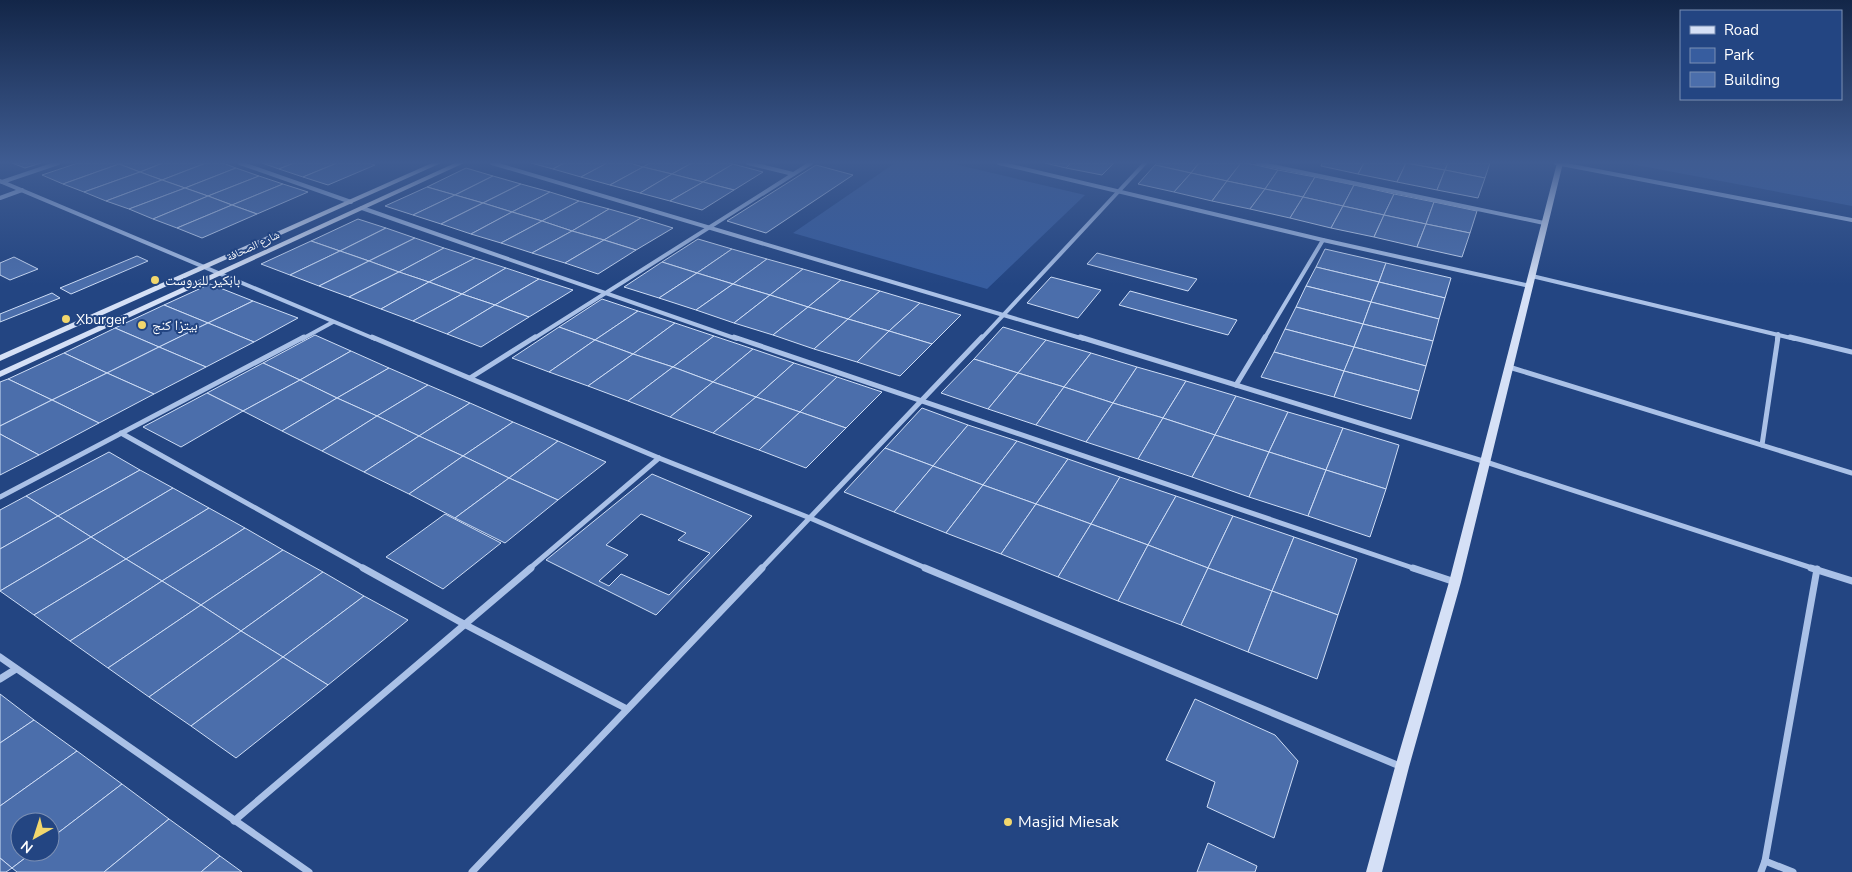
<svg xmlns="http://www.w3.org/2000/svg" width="1852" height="872" font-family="'Nunito Sans','Noto Naskh Arabic',sans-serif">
<rect width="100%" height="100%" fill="#234582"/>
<!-- green -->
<g fill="#375d9f">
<polygon points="895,163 950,163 1085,195 987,289 793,233"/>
<polygon points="1626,163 1852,163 1852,206"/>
</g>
<!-- building -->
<g fill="#4b6eab" stroke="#ceddf6" fill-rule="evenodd">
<polygon points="12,163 41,163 25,168"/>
<polygon points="78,163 117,163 119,164 63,184 42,175"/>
<polygon points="121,163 163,163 140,172 119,164"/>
<polygon points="163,163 206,163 162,180 140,172"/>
<polygon points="206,163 223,163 236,168 185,188 162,180"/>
<polygon points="262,163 294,163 279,169"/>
<polygon points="294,163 337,163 303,177 279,169"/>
<polygon points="337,163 368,163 375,165 328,185 303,177"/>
<polygon points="531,163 564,163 553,169"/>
<polygon points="564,163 607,163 581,177 553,169"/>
<polygon points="607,163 630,163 643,167 610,185 581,177"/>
<polygon points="650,163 692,163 672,174 643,167"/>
<polygon points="692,163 728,163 733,164 703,182 672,174"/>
<polygon points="1045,163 1071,163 1066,168"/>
<polygon points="1071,163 1114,163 1102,175 1066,168"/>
<polygon points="1157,163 1199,163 1191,173 1155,165"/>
<polygon points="1199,163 1241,163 1227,181 1191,173"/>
<polygon points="1241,163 1247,163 1278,170 1265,189 1227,181"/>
<polygon points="1322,163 1364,163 1358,174 1321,166"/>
<polygon points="1364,163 1406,163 1397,182 1358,174"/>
<polygon points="1406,163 1445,170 1437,190 1397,182"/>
<polygon points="1407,163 1448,163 1445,170"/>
<polygon points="1448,163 1490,163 1485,178 1445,170"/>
<polygon points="119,164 140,172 84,192 63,184"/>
<polygon points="733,164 763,172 734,190 703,182"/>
<polygon points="816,165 853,175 766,233 727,221"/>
<polygon points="1155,165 1191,173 1174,192 1138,184"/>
<polygon points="643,167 672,174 640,193 610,185"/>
<polygon points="236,168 259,176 208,196 185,188"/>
<polygon points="466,168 493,176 455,195 427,187"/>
<polygon points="1278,170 1315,177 1303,197 1265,189"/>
<polygon points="1445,170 1485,178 1478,198 1437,190"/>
<polygon points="140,172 162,180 106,201 84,192"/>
<polygon points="1191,173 1227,181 1212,201 1174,192"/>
<polygon points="672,174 703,182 670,201 640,193"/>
<polygon points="259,176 283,184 232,205 208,196"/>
<polygon points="493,176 521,184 483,203 455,195"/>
<polygon points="1315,177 1354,185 1343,206 1303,197"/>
<polygon points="162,180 185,188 129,209 106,201"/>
<polygon points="1227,181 1265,189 1250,209 1212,201"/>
<polygon points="703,182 734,190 702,210 670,201"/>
<polygon points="283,184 308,192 257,214 232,205"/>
<polygon points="521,184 550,192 512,212 483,203"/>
<polygon points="1354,185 1394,194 1384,215 1343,206"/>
<polygon points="427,187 455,195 413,215 385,206"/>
<polygon points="185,188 208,196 153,219 129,209"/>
<polygon points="1265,189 1303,197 1290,218 1250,209"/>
<polygon points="550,192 579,201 542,221 512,212"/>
<polygon points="1394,194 1434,202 1426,224 1384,215"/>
<polygon points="455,195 483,203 441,224 413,215"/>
<polygon points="208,196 232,205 177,228 153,219"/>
<polygon points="1303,197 1343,206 1331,228 1290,218"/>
<polygon points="579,201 609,209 572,231 542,221"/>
<polygon points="1434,202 1477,211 1470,233 1426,224"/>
<polygon points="483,203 512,212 471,234 441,224"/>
<polygon points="232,205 257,214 202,238 177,228"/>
<polygon points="1343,206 1384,215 1374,237 1331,228"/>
<polygon points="609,209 641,218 604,240 572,231"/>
<polygon points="512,212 542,221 501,243 471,234"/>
<polygon points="1384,215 1426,224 1417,247 1374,237"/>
<polygon points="641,218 673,228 636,250 604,240"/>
<polygon points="358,219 386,228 340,251 311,241"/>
<polygon points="542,221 572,231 532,253 501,243"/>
<polygon points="1426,224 1470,233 1462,257 1417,247"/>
<polygon points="386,228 415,238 369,261 340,251"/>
<polygon points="572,231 604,240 565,263 532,253"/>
<polygon points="415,238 444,248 399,272 369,261"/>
<polygon points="698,239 732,249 697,273 662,262"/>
<polygon points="604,240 636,250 598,274 565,263"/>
<polygon points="311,241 340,251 290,275 261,264"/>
<polygon points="444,248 475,258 429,282 399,272"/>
<polygon points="732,249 767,259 733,284 697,273"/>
<polygon points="1325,249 1386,263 1379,282 1316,267"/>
<polygon points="340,251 369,261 319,286 290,275"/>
<polygon points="1097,253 1197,279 1188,291 1087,264"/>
<polygon points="137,256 148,261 71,294 60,288"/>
<polygon points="14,257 38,269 10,280 0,275 0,263"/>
<polygon points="475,258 506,268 462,294 429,282"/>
<polygon points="767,259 803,269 770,295 733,284"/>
<polygon points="369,261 399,272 349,297 319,286"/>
<polygon points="662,262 697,273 659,298 624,287"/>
<polygon points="1386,263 1451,278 1445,298 1379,282"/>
<polygon points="1316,267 1379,282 1371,302 1306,286"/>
<polygon points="506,268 539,279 495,305 462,294"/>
<polygon points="803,269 841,280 808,307 770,295"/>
<polygon points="399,272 429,282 381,309 349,297"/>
<polygon points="697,273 733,284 696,310 659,298"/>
<polygon points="1051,277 1101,290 1078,318 1027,303"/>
<polygon points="539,279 573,290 529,317 495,305"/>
<polygon points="841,280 880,291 848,319 808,307"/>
<polygon points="429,282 462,294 413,321 381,309"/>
<polygon points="1379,282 1445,298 1439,319 1371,302"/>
<polygon points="210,284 253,301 208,323 164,305"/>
<polygon points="733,284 770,295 734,323 696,310"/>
<polygon points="1306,286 1371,302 1363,324 1296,307"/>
<polygon points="880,291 920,303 889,331 848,319"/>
<polygon points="1130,291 1237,320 1228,335 1119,305"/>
<polygon points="52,293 60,298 0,322 0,314"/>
<polygon points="462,294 495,305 447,334 413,321"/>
<polygon points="770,295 808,307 773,335 734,323"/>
<polygon points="602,299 638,311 595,340 559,327"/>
<polygon points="253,301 298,318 254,342 208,323"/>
<polygon points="1371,302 1439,319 1433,341 1363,324"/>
<polygon points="920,303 961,315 932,344 889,331"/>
<polygon points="164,305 208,323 159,347 115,328"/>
<polygon points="495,305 529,317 481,347 447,334"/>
<polygon points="808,307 848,319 814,349 773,335"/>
<polygon points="1296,307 1363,324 1354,347 1285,329"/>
<polygon points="638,311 675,323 633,354 595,340"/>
<polygon points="848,319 889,331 857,362 814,349"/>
<polygon points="208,323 254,342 206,367 159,347"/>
<polygon points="675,323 714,336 673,367 633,354"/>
<polygon points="1363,324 1433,341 1426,366 1354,347"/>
<polygon points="559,327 595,340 549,372 512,358"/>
<polygon points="1003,327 1046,340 1018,373 974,359"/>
<polygon points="115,328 159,347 107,373 64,353"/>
<polygon points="1285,329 1354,347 1344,371 1274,352"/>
<polygon points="889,331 932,344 900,376 857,362"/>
<polygon points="315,335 351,351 300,380 263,363"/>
<polygon points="714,336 753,349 713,382 673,367"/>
<polygon points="595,340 633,354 588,386 549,372"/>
<polygon points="1046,340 1091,353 1064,387 1018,373"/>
<polygon points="159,347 206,367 154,394 107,373"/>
<polygon points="1354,347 1426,366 1419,391 1344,371"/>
<polygon points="753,349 794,363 756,397 713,382"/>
<polygon points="351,351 389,368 337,398 300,380"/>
<polygon points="1274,352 1344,371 1334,397 1261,377"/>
<polygon points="64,353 107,373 52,400 8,379"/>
<polygon points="1091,353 1137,367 1113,403 1064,387"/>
<polygon points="633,354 673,367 628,401 588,386"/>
<polygon points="974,359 1018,373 988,409 941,393"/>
<polygon points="263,363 300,380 243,411 207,393"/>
<polygon points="794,363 837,377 800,412 756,397"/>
<polygon points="673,367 713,382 670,417 628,401"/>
<polygon points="1137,367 1186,381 1163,418 1113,403"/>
<polygon points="389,368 428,385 377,416 337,398"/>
<polygon points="1344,371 1419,391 1411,419 1334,397"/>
<polygon points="107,373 154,394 99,423 52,400"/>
<polygon points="1018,373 1064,387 1036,425 988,409"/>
<polygon points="837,377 882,392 846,428 800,412"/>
<polygon points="8,379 52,400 0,426 0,382"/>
<polygon points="300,380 337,398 282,431 243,411"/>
<polygon points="1186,381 1236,396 1215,435 1163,418"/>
<polygon points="713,382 756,397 713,433 670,417"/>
<polygon points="428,385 470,403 419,436 377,416"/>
<polygon points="1064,387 1113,403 1086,442 1036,425"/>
<polygon points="207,393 243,411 181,447 143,427"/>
<polygon points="1236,396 1288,412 1269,452 1215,435"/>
<polygon points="756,397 800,412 759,450 713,433"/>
<polygon points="337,398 377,416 322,451 282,431"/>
<polygon points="52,400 99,423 39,455 0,434 0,426"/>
<polygon points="470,403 513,422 463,456 419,436"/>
<polygon points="1113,403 1163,418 1138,459 1086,442"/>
<polygon points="922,408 968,425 933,466 885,448"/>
<polygon points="800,412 846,428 806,468 759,450"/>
<polygon points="1288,412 1343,428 1326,470 1269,452"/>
<polygon points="377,416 419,436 364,472 322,451"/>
<polygon points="1163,418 1215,435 1192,477 1138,459"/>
<polygon points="513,422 558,441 509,478 463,456"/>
<polygon points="968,425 1017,441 983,485 933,466"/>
<polygon points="1343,428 1399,445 1386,489 1326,470"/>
<polygon points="0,434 39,455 0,475"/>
<polygon points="1215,435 1269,452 1249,497 1192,477"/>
<polygon points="419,436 463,456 409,494 364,472"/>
<polygon points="558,441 606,462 558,500 509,478"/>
<polygon points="1017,441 1068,459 1036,504 983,485"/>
<polygon points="885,448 933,466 894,512 844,492"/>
<polygon points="109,452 140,470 58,516 26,496"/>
<polygon points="1269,452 1326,470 1308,516 1249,497"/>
<polygon points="463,456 509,478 455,518 409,494"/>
<polygon points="1068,459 1120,477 1091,524 1036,504"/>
<polygon points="933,466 983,485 946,533 894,512"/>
<polygon points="140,470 173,488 91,537 58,516"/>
<polygon points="1326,470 1386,489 1370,537 1308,516"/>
<path d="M652,474L752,516L656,615L546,560ZM641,514L686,533L678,540L710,553L669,595L621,574L609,586L599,581L628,555L606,545Z"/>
<polygon points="1120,477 1176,496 1148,545 1091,524"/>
<polygon points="509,478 558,500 505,543 455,518"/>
<polygon points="983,485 1036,504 1001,554 946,533"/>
<polygon points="173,488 209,508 126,559 91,537"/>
<polygon points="26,496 58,516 0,549 0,510"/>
<polygon points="1176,496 1233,516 1208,568 1148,545"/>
<polygon points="1036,504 1091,524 1058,577 1001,554"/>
<polygon points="209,508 245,528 162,581 126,559"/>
<polygon points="445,514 501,543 443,589 386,557"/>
<polygon points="58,516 91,537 0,591 0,549"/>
<polygon points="1233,516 1294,537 1272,591 1208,568"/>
<polygon points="1091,524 1148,545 1118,601 1058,577"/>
<polygon points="245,528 283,550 201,605 162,581"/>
<polygon points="91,537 126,559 34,615 0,591"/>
<polygon points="1294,537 1357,559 1338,615 1272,591"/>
<polygon points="1148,545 1208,568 1181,625 1118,601"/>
<polygon points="283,550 323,572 241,631 201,605"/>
<polygon points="126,559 162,581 70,641 34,615"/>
<polygon points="1208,568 1272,591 1248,652 1181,625"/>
<polygon points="323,572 364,596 283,657 241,631"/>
<polygon points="162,581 201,605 108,668 70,641"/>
<polygon points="1272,591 1338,615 1317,679 1248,652"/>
<polygon points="364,596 408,620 328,685 283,657"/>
<polygon points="201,605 241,631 149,697 108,668"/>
<polygon points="241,631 283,657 191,726 149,697"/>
<polygon points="283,657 328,685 236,758 191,726"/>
<polygon points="0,694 34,720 0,743"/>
<polygon points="1195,699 1275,735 1298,761 1274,838 1207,807 1215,782 1166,760"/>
<polygon points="34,720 77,751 0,806 0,743"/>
<polygon points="77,751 122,784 50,839 50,822 20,822 20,852 33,852 12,868 0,858 0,806"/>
<polygon points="122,784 169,819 104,872 17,872 12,868 33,852 50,852 50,839"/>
<polygon points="169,819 220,856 201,872 104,872"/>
<polygon points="1208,843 1257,866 1255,872 1197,872"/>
<polygon points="220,856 242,872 201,872"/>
<polygon points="0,858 12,868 6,872 0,872"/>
</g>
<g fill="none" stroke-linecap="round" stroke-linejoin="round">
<!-- street-far2 -->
<g stroke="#aac1e7" stroke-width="4">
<polyline points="240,163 351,202"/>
<polyline points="492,163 1084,339"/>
<polyline points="748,163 793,174"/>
<polyline points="999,163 1323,240 1530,286"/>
<polyline points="1258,163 1544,223"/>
<polyline points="1556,163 1852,220"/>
<polyline points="0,181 375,339"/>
<polyline points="2,182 58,163"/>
<polyline points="0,198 22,190"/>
<polyline points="362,208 737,339"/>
<polyline points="1532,276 1795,339"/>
<polyline points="302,339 333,322"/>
<polyline points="533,339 811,163"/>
<polyline points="981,339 1145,163"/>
<polyline points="1264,339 1323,240"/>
<polyline points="1777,339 1778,334"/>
</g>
<!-- street-far1 -->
<g stroke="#aac1e7" stroke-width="5">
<polyline points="372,337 659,458 810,518 928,569"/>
<polyline points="734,337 1416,569"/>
<polyline points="1080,337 1486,462 1815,569"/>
<polyline points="1790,337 1852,352"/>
<polyline points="1509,367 1852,473"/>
<polyline points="470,378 535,337"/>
<polyline points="1236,385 1265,337"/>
<polyline points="121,433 365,569"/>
<polyline points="1762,445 1778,337"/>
<polyline points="0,497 304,337"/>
<polyline points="529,569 659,458"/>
<polyline points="761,569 982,337"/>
</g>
<!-- street -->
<g stroke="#aac1e7" stroke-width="7">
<polyline points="363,568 464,624 627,709"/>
<polyline points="925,568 1402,767"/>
<polyline points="1413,568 1455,582"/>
<polyline points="1811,568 1852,581"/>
<polyline points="0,657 309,872"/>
<polyline points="0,679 16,669"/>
<polyline points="234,821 531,568"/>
<polyline points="1765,861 1793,872"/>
<polyline points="472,872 762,568"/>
<polyline points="1761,872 1765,861 1817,569"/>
</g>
<!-- secondary -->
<g fill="#d5e0f6" fill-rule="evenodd">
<polygon points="432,163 441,163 0,361 0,355"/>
<polygon points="455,163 464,163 0,377 0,371"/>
<polygon points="1557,163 1563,163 1461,582 1409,767 1382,872 1366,872 1395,767 1449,582"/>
</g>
</g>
<!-- sky -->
<linearGradient id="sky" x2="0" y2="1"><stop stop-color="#132648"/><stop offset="0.57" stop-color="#3f5c92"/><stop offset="1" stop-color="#3f5c92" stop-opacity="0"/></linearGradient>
<rect width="1852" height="285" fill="url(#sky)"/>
<!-- markers -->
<g fill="#f2d76d" stroke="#234582" stroke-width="2">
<circle cx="155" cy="280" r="5"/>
<circle cx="66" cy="319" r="5"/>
<circle cx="142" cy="325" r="5"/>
<circle cx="1008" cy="822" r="5"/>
</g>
<g text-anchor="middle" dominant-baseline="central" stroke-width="4" stroke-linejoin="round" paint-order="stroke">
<!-- far-street labels -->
<g font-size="11" fill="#fff" stroke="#234582">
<text transform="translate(253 246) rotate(-25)">شارع الصحافة</text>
</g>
<!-- poi labels -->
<g font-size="14" fill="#fff" stroke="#234582" text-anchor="start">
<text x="165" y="280">بابكير للبروست</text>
<text x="76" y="319">Xburger</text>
<text x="152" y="325">بيتزا كنج</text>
</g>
<!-- near-poi labels -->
<g font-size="16" fill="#fff" stroke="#234582" text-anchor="start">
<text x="1018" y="822">Masjid Miesak</text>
</g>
</g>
<!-- legend -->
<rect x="1680" y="10" width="162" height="90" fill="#234582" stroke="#7b8fb4"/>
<rect x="1690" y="26" width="25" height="8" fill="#d5e0f6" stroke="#7b8fb4"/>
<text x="1724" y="35" font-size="15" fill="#ffffff">Road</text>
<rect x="1690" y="48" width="25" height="15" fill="#375d9f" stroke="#7b8fb4"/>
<text x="1724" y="60" font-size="15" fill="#ffffff">Park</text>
<rect x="1690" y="72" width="25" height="15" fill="#4b6eab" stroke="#7b8fb4"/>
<text x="1724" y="85" font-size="15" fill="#ffffff">Building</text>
<!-- north arrow -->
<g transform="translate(35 837) rotate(219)"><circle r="24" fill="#234582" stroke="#7b8fb4"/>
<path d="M0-4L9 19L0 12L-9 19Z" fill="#f2d76d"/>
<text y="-8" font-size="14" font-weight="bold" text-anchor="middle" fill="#ffffff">N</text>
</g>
</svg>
